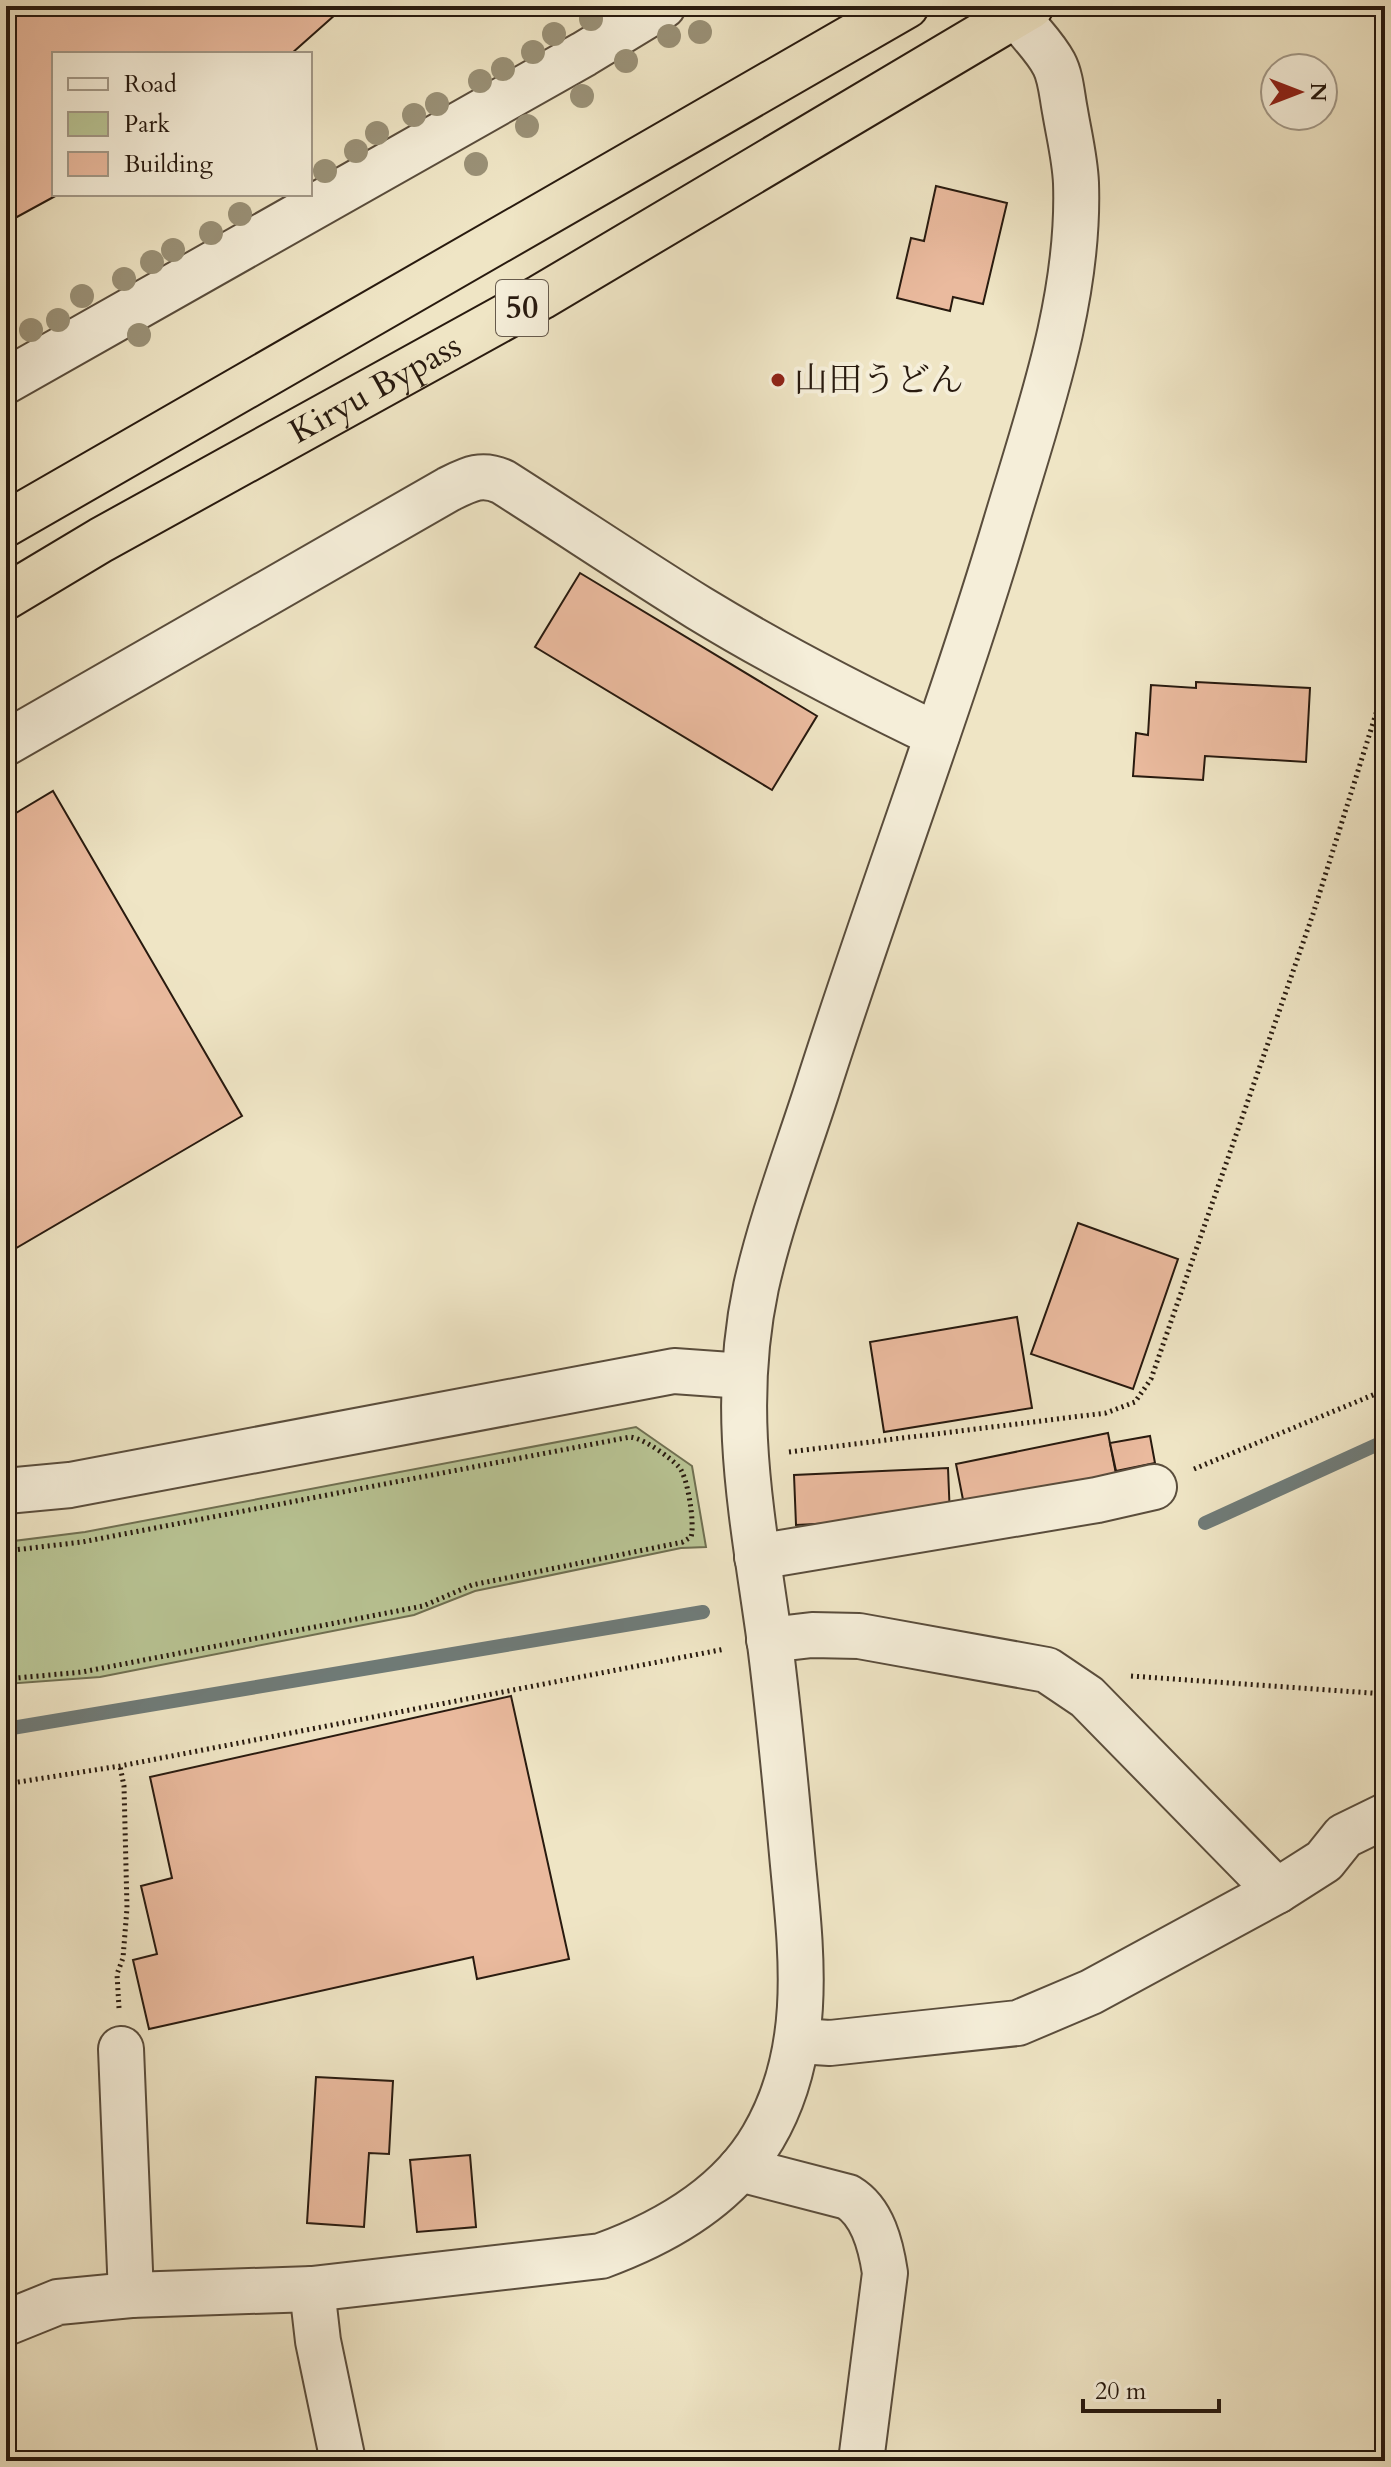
<svg xmlns="http://www.w3.org/2000/svg" width="1391" height="2467" font-family="Cardo,'Noto Serif JP',serif">
<rect width="100%" height="100%" fill="#efe5c5"/>
<filter id="stains"><feTurbulence type="fractalNoise" baseFrequency=".0025" numOctaves="4"/><feColorMatrix values="0 0 0 0 .2 0 0 0 0 .09 0 0 0 0 .02 0 0 0 .5 -.17"/></filter>
<radialGradient id="worn" r=".72"><stop offset=".6" stop-color="#630" stop-opacity="0"/><stop offset="1" stop-color="#630" stop-opacity=".3"/></radialGradient>
<!-- green -->
<polygon fill="#b9c595" stroke="#707052" stroke-width="2" points="636,1427 692,1466 706,1547 681,1548 475,1591 414,1615 100,1677 6,1684 6,1542 85,1532"/>
<g fill="none" stroke-linecap="round" stroke-linejoin="round">
<!-- stream -->
<g stroke="#6f7b78" stroke-width="14">
<polyline points="1205,1523 1385,1441"/>
<polyline points="6,1729 703,1612"/>
</g>
</g>
<!-- building -->
<g fill="#eaba9e" stroke="#281a0f" stroke-width="2">
<polygon points="6,6 345,6 291,54 54,54 54,194 59,194 6,223"/>
<polygon points="936,186 1007,203 983,304 953,297 950,311 897,298 911,238 924,241"/>
<polygon points="580,573 817,716 772,790 535,647"/>
<polygon points="1196,682 1310,688 1306,762 1205,756 1203,780 1133,776 1136,733 1148,735 1151,685 1196,688"/>
<polygon points="53,791 242,1116 6,1254 6,819"/>
<polygon points="1078,1223 1178,1259 1133,1389 1031,1354"/>
<polygon points="1017,1317 1032,1408 884,1432 870,1342"/>
<polygon points="1108,1433 1118,1484 966,1515 956,1464"/>
<polygon points="1150,1436 1155,1463 1116,1471 1110,1443"/>
<polygon points="948,1468 950,1517 796,1525 794,1475"/>
<polygon points="511,1696 569,1959 477,1979 473,1957 149,2029 133,1960 157,1954 141,1886 172,1878 150,1777"/>
<polygon points="316,2077 393,2081 389,2154 369,2153 364,2227 307,2223"/>
<polygon points="470,2155 476,2227 417,2232 410,2160"/>
</g>
<g fill="none" stroke-linecap="round" stroke-linejoin="round">
<!-- minor casing -->
<g stroke="#5a4d3c" stroke-width="48">
<g id="minor">
<polyline points="6,381 584,54 663,6"/>
<path d="M6,743L449,489C469,479 482,472 503,482C569,524 633,567 699,608C776,655 856,696 937,735"/>
<polyline points="6,1491 70,1485 674,1371 744,1376"/>
<polyline points="757,1557 1097,1500 1154,1487"/>
<polyline points="769,1640 812,1635 859,1636 1047,1670 1087,1697 1277,1891"/>
<polyline points="799,2041 830,2043 1018,2023 1091,1992 1277,1891 1324,1861 1344,1836 1385,1816"/>
<polyline points="121,2049 131,2295"/>
<path d="M740,2169L848,2197C873,2212 881,2246 885,2273L861,2461"/>
<polyline points="312,2289 318,2341 343,2461"/>
<path d="M6,2323L58,2302L131,2295L312,2289L601,2256C664,2233 728,2197 763,2137C813,2052 802,1958 793,1865C786,1788 779,1712 769,1636C752,1514 730,1410 756,1287C771,1220 796,1155 817,1090C877,901 948,716 1005,526C1038,415 1080,300 1076,183C1075,159 1069,135 1065,111C1062,96 1061,77 1054,64C1043,43 1023,27 1011,6"/>
</g>
</g>
<!-- highway casing -->
<g stroke="#281a0f" stroke-width="48">
<g id="highway">
<polyline points="6,524 906,6"/>
<path id="s1" d="M6,597L101,540L541,297L1031,6"/>
</g>
</g>
<!-- path -->
<g stroke="#281a0f" stroke-width="5" stroke-dasharray="2 4" stroke-linecap="butt">
<polyline points="789,1452 1106,1413 1135,1402 1151,1379 1313,914 1385,685"/>
<polyline points="1194,1469 1385,1390"/>
<path d="M6,1551L82,1542L630,1437C643,1438 670,1457 679,1467C688,1477 695,1525 691,1537L683,1542L472,1585L423,1606L82,1672L6,1679"/>
<polyline points="1131,1676 1385,1694"/>
<polyline points="6,1784 120,1766 725,1649"/>
<polyline points="119,2008 117,1974 123,1958 127,1908 124,1786 120,1766"/>
</g>
<!-- minor -->
<use href="#minor" stroke="#f5eed9" stroke-width="44"/>
<!-- highway -->
<use href="#highway" stroke="#efe5c5" stroke-width="44"/>
</g>
<!-- trees -->
<g fill="#9a9177">
<circle cx="591" cy="19" r="12"/>
<circle cx="700" cy="32" r="12"/>
<circle cx="554" cy="34" r="12"/>
<circle cx="669" cy="36" r="12"/>
<circle cx="533" cy="52" r="12"/>
<circle cx="626" cy="61" r="12"/>
<circle cx="503" cy="69" r="12"/>
<circle cx="480" cy="81" r="12"/>
<circle cx="582" cy="96" r="12"/>
<circle cx="437" cy="104" r="12"/>
<circle cx="414" cy="115" r="12"/>
<circle cx="527" cy="126" r="12"/>
<circle cx="377" cy="133" r="12"/>
<circle cx="356" cy="151" r="12"/>
<circle cx="476" cy="164" r="12"/>
<circle cx="325" cy="171" r="12"/>
<circle cx="240" cy="214" r="12"/>
<circle cx="211" cy="233" r="12"/>
<circle cx="173" cy="250" r="12"/>
<circle cx="152" cy="262" r="12"/>
<circle cx="124" cy="279" r="12"/>
<circle cx="82" cy="296" r="12"/>
<circle cx="58" cy="320" r="12"/>
<circle cx="31" cy="330" r="12"/>
<circle cx="139" cy="335" r="12"/>
</g>
<!-- markers -->
<circle fill="#8f2418" stroke="#f5eed9" stroke-width="3" cx="778" cy="380" r="8"/>
<g text-anchor="middle" dominant-baseline="central" stroke-width="8" stroke-linejoin="round" paint-order="stroke">
<!-- shield labels -->
<rect fill="#f5eed9" stroke="#665a4c" stroke-width="2" x="496" y="280" width="52" height="56" rx="6"/>
<g font-size="32" font-weight="bold" fill="#281a0f">
<text x="522" y="308">50</text>
</g>
<!-- poi labels -->
<g font-size="34" fill="#281a0f" stroke="#f5eed9" text-anchor="start">
<text x="794" y="380">山田うどん</text>
</g>
<!-- street labels -->
<g font-size="34" fill="#281a0f" stroke="#f5eed9">
<text stroke="none"><textPath href="#s1" startOffset="424">Kiryu Bypass</textPath></text>
</g>
</g>
<!-- margin -->
<rect width="1391" height="2467" fill="none" stroke="#efe5c5" stroke-width="32"/>
<rect x="8" y="8" width="1375" height="2451" fill="none" stroke="#281a0f" stroke-width="4"/>
<rect x="16" y="16" width="1359" height="2435" fill="none" stroke="#281a0f" stroke-width="2"/>
<!-- legend -->
<rect x="52" y="52" width="260" height="144" fill="#f5eed9" stroke="#a39988" stroke-width="2"/>
<rect x="68" y="78" width="40" height="12" fill="#f5eed9" stroke="#a39988" stroke-width="2"/>
<text x="124" y="92" font-size="24" fill="#281a0f">Road</text>
<rect x="68" y="112" width="40" height="24" fill="#b9c595" stroke="#a39988" stroke-width="2"/>
<text x="124" y="132" font-size="24" fill="#281a0f">Park</text>
<rect x="68" y="152" width="40" height="24" fill="#eaba9e" stroke="#a39988" stroke-width="2"/>
<text x="124" y="172" font-size="24" fill="#281a0f">Building</text>
<!-- north arrow -->
<g transform="translate(1299 92) rotate(90)"><circle r="38" fill="#f5eed9" stroke="#a39988" stroke-width="2"/>
<path d="M0-6L14 30L0 20L-14 30Z" fill="#8f2418"/>
<text y="-12" font-size="22" font-weight="bold" text-anchor="middle" fill="#281a0f">N</text>
</g>
<!-- scale -->
<path d="M1083 2399v12h136v-12" fill="none" stroke="#281a0f" stroke-width="4"/>
<text x="1095" y="2399" font-size="24" fill="#281a0f" stroke="#f5eed9" stroke-width="6" paint-order="stroke">20 m</text>
<rect width="100%" height="100%" filter="url(#stains)"/>
<rect width="100%" height="100%" fill="url(#worn)"/>
</svg>
